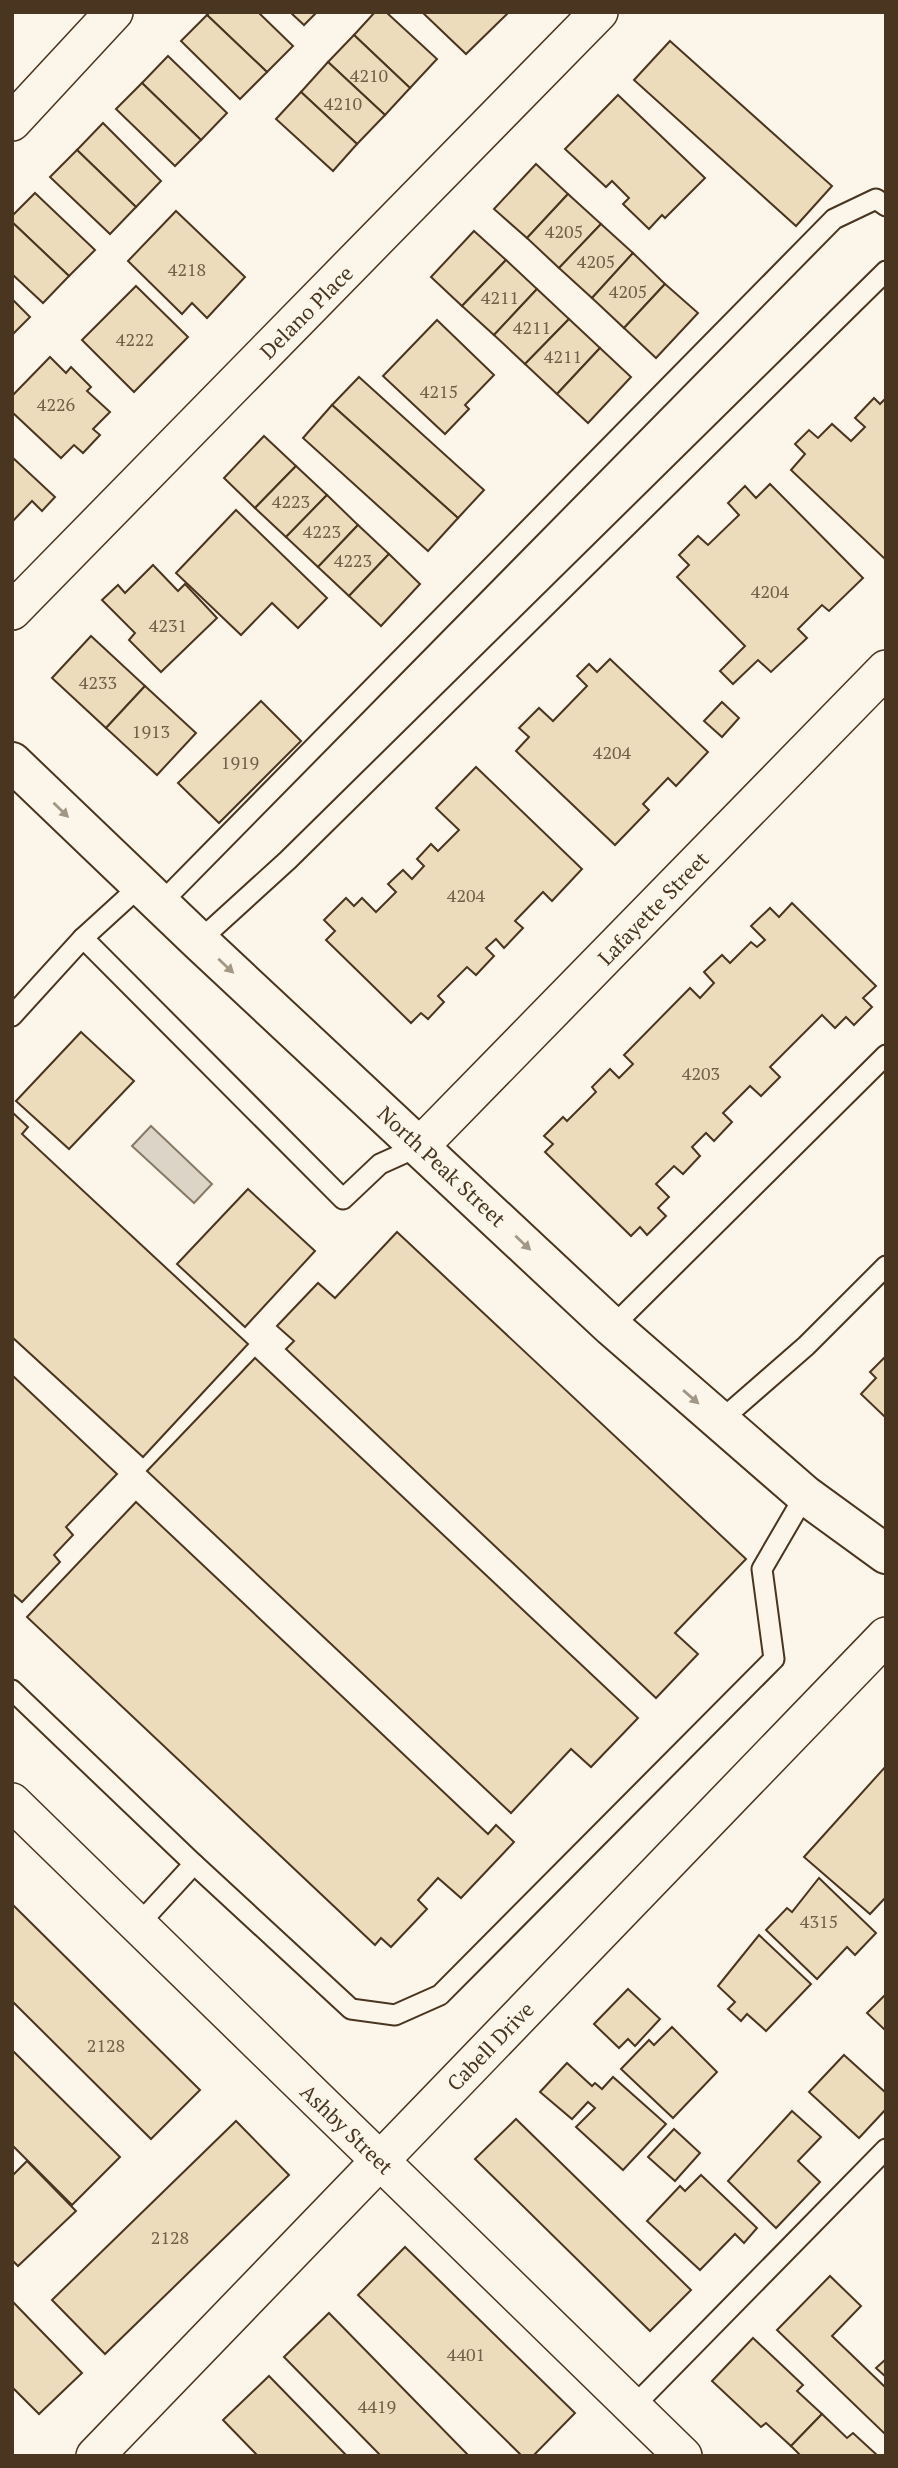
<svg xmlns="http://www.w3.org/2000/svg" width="898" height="2468" font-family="'PT Serif',serif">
<rect width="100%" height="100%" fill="#fbf6e9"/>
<!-- water -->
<polygon fill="#dcd4c6" stroke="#887966" stroke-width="2" points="151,1126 212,1184 194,1203 132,1146"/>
<!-- building -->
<g fill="#ecdcbc" stroke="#4a3520" stroke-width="2">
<polygon points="210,12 258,12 293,46 267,72 207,15"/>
<polygon points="290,12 317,12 304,25"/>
<polygon points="375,12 386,12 437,59 410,88 354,35"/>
<polygon points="422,12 509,12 466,54"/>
<polygon points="207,15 267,72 240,99 181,41"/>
<polygon points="354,35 410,88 385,115 328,62"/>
<polygon points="670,41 832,186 796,226 634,80"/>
<polygon points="168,56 227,113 201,140 142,83"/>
<polygon points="328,62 385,115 357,144 301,92"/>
<polygon points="142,83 201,140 175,166 116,109"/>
<polygon points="301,92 357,144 333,171 276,119"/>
<polygon points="618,95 705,178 665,218 662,215 649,229 623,204 629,198 612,181 606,187 565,149"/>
<polygon points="103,123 161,181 136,207 77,150"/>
<polygon points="77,150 136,207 110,234 50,177"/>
<polygon points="536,164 568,194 527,238 494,209"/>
<polygon points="35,193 95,250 69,276 12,222 12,216"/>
<polygon points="568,194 601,224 559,268 527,238"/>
<polygon points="176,211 245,277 207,318 192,303 182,314 128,261"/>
<polygon points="12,222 69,276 43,303 12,274"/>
<polygon points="601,224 633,253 592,298 559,268"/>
<polygon points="474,231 506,260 462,306 431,277"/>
<polygon points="633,253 665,284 624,328 592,298"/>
<polygon points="506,260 537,289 494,335 462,306"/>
<polygon points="665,284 698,313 656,358 624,328"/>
<polygon points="136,286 188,337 134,392 82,340"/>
<polygon points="537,289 569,319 525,364 494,335"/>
<polygon points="12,299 30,317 12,335"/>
<polygon points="569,319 600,348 557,394 525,364"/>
<polygon points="437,320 494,375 465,405 469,409 445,434 383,376"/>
<polygon points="600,348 631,377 588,423 557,394"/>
<polygon points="50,357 66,373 71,367 91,387 87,391 110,412 93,429 100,435 83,453 74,445 61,458 12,412 12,396"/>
<polygon points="359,377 484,490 458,518 332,405"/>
<polygon points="874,398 880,404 886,398 886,560 791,470 805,454 795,444 809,430 818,438 832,424 851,441 865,427 855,418"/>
<polygon points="332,405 458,518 428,551 303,438"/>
<polygon points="264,436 296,466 255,508 224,478"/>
<polygon points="12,457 55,497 42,511 32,501 12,522"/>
<polygon points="296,466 327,495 286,537 255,508"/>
<polygon points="770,484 863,578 829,611 822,605 798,629 807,638 771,672 758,660 733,684 720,671 745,646 677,577 689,565 679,555 698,536 708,545 739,515 728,503 745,486 756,498"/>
<polygon points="327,495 358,525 318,567 286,537"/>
<polygon points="236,510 327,598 298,628 272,603 241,635 176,573"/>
<polygon points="358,525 389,554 349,596 318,567"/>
<polygon points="389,554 420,584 381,626 349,596"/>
<polygon points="153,565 178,591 185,584 217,618 161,672 129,640 135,633 102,600 118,585 125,593"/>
<polygon points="91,636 145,686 106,728 52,678"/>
<polygon points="610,659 708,752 676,786 668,778 643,804 649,810 615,845 516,751 529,737 519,728 539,708 553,721 587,686 577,676 589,664 597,672"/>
<polygon points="145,686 196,733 157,775 106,728"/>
<polygon points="261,701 301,741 219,823 178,783"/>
<polygon points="722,702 739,718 722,737 704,721"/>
<polygon points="476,767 582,869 552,901 543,892 515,921 523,928 504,948 496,939 486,948 494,956 476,975 467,967 438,996 444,1002 428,1019 421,1013 411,1023 326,940 335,931 324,920 346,898 354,906 362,898 376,912 396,892 388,884 403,870 412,879 424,866 417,859 431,844 438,851 459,830 436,808"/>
<polygon points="792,903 876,986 863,998 872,1007 854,1025 846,1017 835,1028 822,1015 770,1067 780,1077 761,1096 750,1086 723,1113 732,1122 714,1141 706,1133 692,1147 700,1156 683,1174 674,1166 656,1184 669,1197 658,1208 666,1216 647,1235 640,1227 631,1236 545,1152 553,1144 544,1136 563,1117 567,1121 596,1092 592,1087 610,1069 619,1078 633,1064 624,1055 690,988 700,998 714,983 704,972 722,955 730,963 751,942 757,947 765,940 751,926 770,908 779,917"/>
<polygon points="81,1032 134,1081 69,1149 16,1101"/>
<polygon points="12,1112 28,1127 22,1134 248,1344 143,1457 12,1337"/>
<polygon points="248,1189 315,1251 245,1327 177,1264"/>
<polygon points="397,1232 746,1559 675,1633 698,1654 656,1698 286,1349 294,1341 277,1326 318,1283 335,1298"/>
<polygon points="886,1356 886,1418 861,1394 876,1378 870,1372"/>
<polygon points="255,1358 638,1718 591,1767 571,1749 511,1813 147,1471"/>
<polygon points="12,1375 117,1474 66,1527 73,1535 54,1555 60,1562 22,1602 12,1593"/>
<polygon points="136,1502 488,1834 496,1825 514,1842 461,1898 438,1878 418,1900 427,1909 391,1947 381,1938 375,1945 27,1617"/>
<polygon points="886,1766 886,1897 870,1914 804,1857"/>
<polygon points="819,1878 876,1933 855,1955 847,1947 817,1979 766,1930 787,1908 792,1912"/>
<polygon points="12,1904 200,2090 151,2139 12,2001"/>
<polygon points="759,1935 811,1984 766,2031 747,2014 741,2021 728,2009 735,2002 718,1986"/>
<polygon points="628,1989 660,2019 635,2046 628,2039 619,2048 594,2024"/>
<polygon points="886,1994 886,2031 867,2013"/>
<polygon points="672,2027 717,2072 673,2118 621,2069 649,2040 654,2045"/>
<polygon points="12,2050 120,2157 72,2205 12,2145"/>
<polygon points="844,2055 886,2093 886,2109 859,2138 809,2092"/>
<polygon points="567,2063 592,2086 595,2083 602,2089 613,2077 666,2124 623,2170 576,2127 595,2108 588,2102 572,2119 540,2092"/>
<polygon points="792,2111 821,2137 798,2161 820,2182 776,2228 728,2181"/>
<polygon points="516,2119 691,2290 650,2331 475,2159"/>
<polygon points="236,2121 289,2175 105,2354 52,2300"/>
<polygon points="674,2129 700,2153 675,2181 648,2157"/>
<polygon points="27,2161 76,2211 18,2266 12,2260 12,2176"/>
<polygon points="701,2175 757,2228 744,2243 735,2234 700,2270 647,2221 680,2186 685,2191"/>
<polygon points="405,2247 575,2413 533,2456 522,2456 358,2295"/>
<polygon points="830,2276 861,2306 832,2336 886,2388 886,2435 777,2330"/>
<polygon points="12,2301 82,2373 39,2414 12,2387"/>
<polygon points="329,2313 469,2456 381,2456 284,2357"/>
<polygon points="753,2338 803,2385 797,2391 822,2414 791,2446 766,2423 761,2427 712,2381"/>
<polygon points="886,2359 886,2377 876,2368"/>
<polygon points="269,2376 347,2456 258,2456 223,2420"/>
<polygon points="822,2414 847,2438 853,2433 878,2456 801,2456 791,2446"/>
</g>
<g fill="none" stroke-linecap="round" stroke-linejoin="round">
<!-- service casing -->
<g stroke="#4a3520" stroke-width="23">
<g id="service">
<polyline points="160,904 834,219 876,199 886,206"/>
<polyline points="83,938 343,1199 380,1164 420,1146"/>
<polyline points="199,941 288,860 886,271"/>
<polyline points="12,1016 83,938 140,886"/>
<polyline points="612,1327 886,1055"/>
<polyline points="720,1421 806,1346 886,1266"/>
<polyline points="12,1690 194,1864 138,1925"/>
<polyline points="194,1864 351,2009 395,2015 440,1995 774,1659 762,1569 805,1495"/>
<polyline points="633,2407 886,2149"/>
</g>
</g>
<!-- minor casing -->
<g stroke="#4a3520" stroke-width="40">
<g id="minor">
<polyline points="12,122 114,12"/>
<polyline points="12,611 599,12"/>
<polyline points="420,1146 886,669"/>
<polyline points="12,1802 683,2456"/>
<polyline points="95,2456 886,1636"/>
</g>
</g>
<!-- secondary casing -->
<g stroke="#4a3520" stroke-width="42">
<polyline id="secondary" points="12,762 199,941 612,1327 805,1495 886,1554"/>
</g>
<!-- service -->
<use href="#service" stroke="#fbf6e9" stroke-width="19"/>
<!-- minor -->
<use href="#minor" stroke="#fbf6e9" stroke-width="37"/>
<!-- secondary -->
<use href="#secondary" stroke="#fbf6e9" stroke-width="38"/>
</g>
<!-- one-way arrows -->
<defs><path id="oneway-solid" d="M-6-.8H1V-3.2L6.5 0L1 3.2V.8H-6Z" transform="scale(1.75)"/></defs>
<g fill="#a29684">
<use href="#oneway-solid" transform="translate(61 810) rotate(44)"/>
<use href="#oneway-solid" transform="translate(226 966) rotate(43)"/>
<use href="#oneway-solid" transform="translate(523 1243) rotate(43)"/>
<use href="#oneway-solid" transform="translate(691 1397) rotate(41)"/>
</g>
<g text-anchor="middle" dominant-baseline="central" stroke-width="5" stroke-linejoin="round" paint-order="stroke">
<!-- number labels -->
<g font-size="18" fill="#725f47">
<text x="369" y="75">4210</text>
<text x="343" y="103">4210</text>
<text x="564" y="231">4205</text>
<text x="596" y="261">4205</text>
<text x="187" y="269">4218</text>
<text x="628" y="291">4205</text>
<text x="500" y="297">4211</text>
<text x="532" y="327">4211</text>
<text x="135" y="339">4222</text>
<text x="563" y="356">4211</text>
<text x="439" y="391">4215</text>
<text x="56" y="404">4226</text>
<text x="291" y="501">4223</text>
<text x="322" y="531">4223</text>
<text x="353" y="560">4223</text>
<text x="770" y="591">4204</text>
<text x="168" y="625">4231</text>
<text x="98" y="682">4233</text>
<text x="151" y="731">1913</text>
<text x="612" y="752">4204</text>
<text x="240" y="762">1919</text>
<text x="466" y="895">4204</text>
<text x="701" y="1073">4203</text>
<text x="819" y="1921">4315</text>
<text x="106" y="2045">2128</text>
<text x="170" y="2237">2128</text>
<text x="466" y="2354">4401</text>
<text x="377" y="2406">4419</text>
</g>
<!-- street labels -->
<g font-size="21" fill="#4a3520" stroke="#fbf6e9">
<text transform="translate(306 312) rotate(-45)">Delano Place</text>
<text transform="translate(653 908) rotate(-46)">Lafayette Street</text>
<text transform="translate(442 1166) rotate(43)">North Peak Street</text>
<text transform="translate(490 2046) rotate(-46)">Cabell Drive</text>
<text transform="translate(347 2129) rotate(44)">Ashby Street</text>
</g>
</g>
<!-- border -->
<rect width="898" height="2468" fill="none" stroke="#4a3520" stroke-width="28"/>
</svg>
